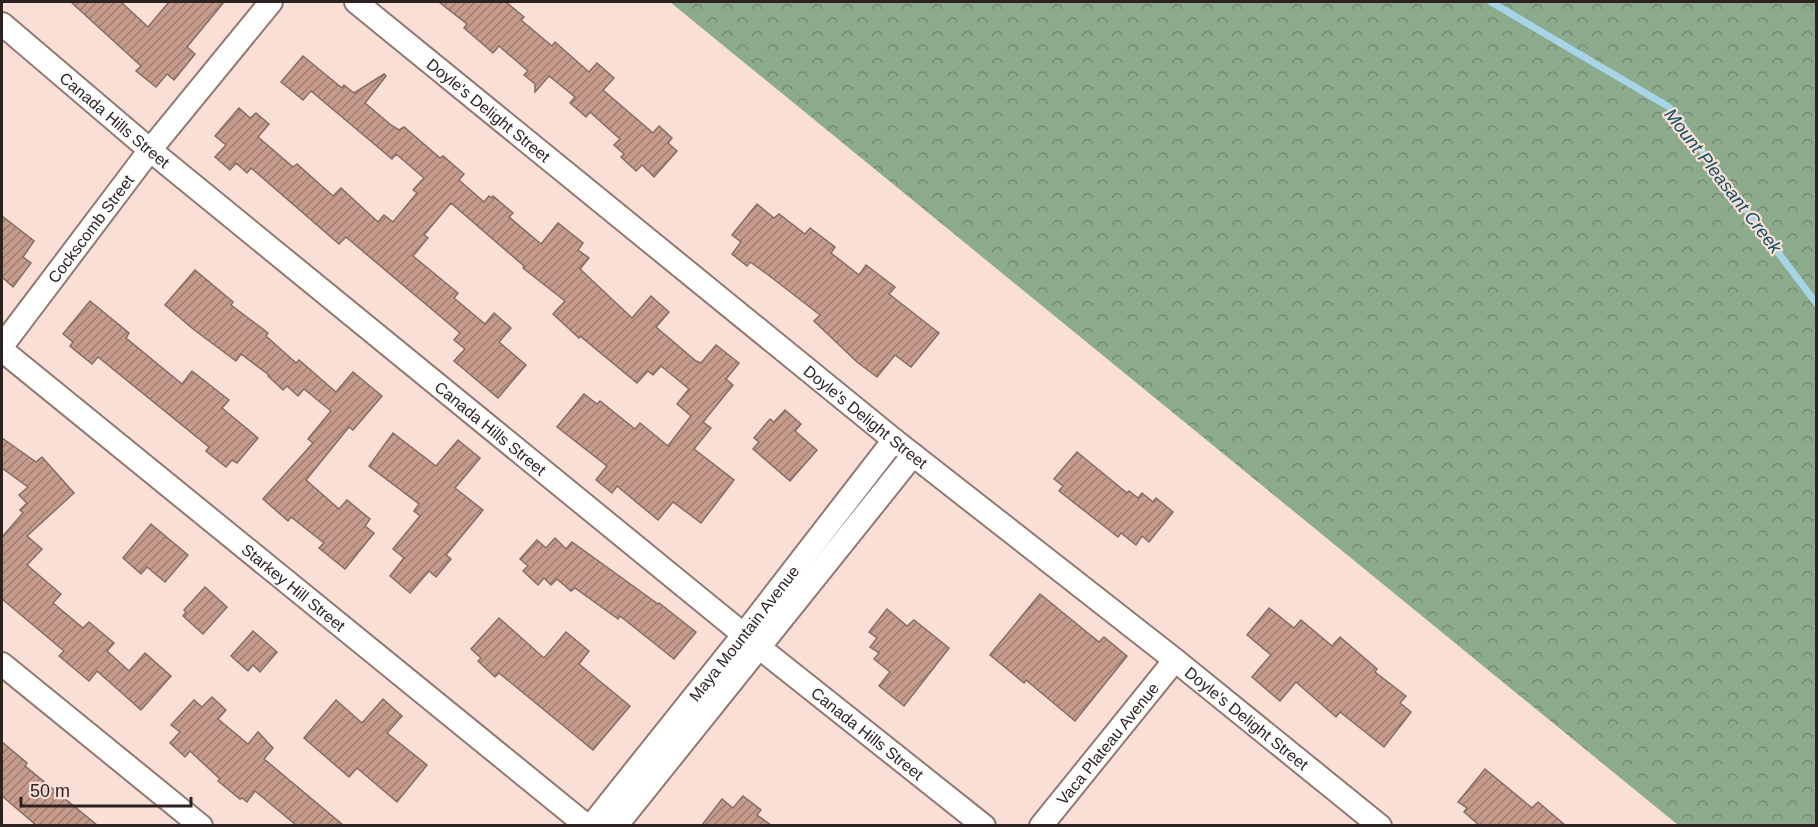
<svg xmlns="http://www.w3.org/2000/svg" width="1818" height="827" font-family="Arial,sans-serif">
<defs>
<pattern id="forest-crowns" width="20" height="18" patternUnits="userSpaceOnUse" patternTransform="scale(1.5)"><rect width="20" height="18" fill="#8cab8c"/><path d="M2 6a3 3 0 1 1 6 0M12 15a3 3 0 1 1 6 0" fill="none" stroke="#738b72"/></pattern>
<pattern id="building-hatch" width="6" height="6" patternUnits="userSpaceOnUse" patternTransform="scale(1.5)"><rect width="6" height="6" fill="#c69b8c"/><path d="M-1 1l2-2M0 6l6-6M5 7l2-2" fill="none" stroke="#a17e72"/></pattern>
</defs>
<rect width="100%" height="100%" fill="#f9dfd6"/>
<!-- forest -->
<polygon fill="url(#forest-crowns)" points="670,2 1816,2 1816,825 1678,825"/>
<g fill="none" stroke-linecap="round" stroke-linejoin="round">
<!-- stream -->
<polyline stroke="#a5d5e7" stroke-width="7" points="1491,2 1669,107 1816,303"/>
</g>
<!-- building -->
<g fill="url(#building-hatch)" stroke="#836d65" stroke-width="1.5">
<polygon points="71,2 121,2 148,27 169,2 224,2 187,47 195,54 174,80 167,74 156,87 136,71 141,66"/>
<polygon points="439,2 506,2 524,17 521,20 552,46 555,42 589,72 597,63 614,78 603,90 653,133 659,126 672,138 668,143 677,151 654,177 642,165 636,171 621,157 624,154 614,145 620,139 590,112 586,117 570,103 575,97 549,76 535,92 535,84 524,75 528,71 499,46 493,53 464,28 467,24"/>
<polygon points="303,56 342,88 344,85 354,93 384,74 386,76 365,103 391,125 399,130 404,127 440,158 443,156 464,174 459,180 484,202 489,196 492,198 493,196 513,213 509,217 541,244 558,223 583,243 578,250 589,258 580,269 632,318 651,296 669,312 656,327 696,361 701,363 716,345 739,363 726,379 733,385 703,422 711,428 694,449 734,480 701,523 673,502 658,520 617,486 612,493 596,480 607,466 557,427 584,394 597,404 600,401 635,429 640,423 668,446 691,416 677,404 689,389 661,366 653,375 648,371 637,383 580,336 579,338 553,314 565,301 523,268 524,266 451,203 424,235 428,238 413,256 458,293 454,298 485,324 494,313 511,328 499,342 526,365 498,398 454,361 465,349 454,340 460,333 346,237 339,244 251,168 247,173 236,163 230,170 215,157 226,145 215,136 239,108 250,118 256,113 269,124 258,137 293,167 297,164 333,196 341,188 378,222 384,215 393,222 417,193 413,190 424,178 396,154 392,159 311,91 303,100 281,82"/>
<polygon points="757,204 774,218 779,214 805,234 810,228 835,247 831,253 859,275 866,265 895,287 889,294 939,333 911,367 895,355 877,377 857,362 814,321 820,315 767,274 750,262 747,266 732,254 741,242 732,235"/>
<polygon points="2,216 34,241 23,257 31,263 13,287 2,277"/>
<polygon points="195,270 233,302 231,305 268,333 266,336 296,363 299,360 336,392 353,372 382,396 353,430 349,427 306,480 339,509 347,500 370,519 365,526 374,533 345,569 319,548 324,543 291,517 288,521 263,499 313,443 308,439 331,411 304,389 298,396 287,386 283,390 268,376 269,375 241,354 236,361 193,329 165,305"/>
<polygon points="90,301 129,333 126,338 182,384 192,371 229,400 222,408 258,438 237,463 232,460 226,467 206,451 209,447 98,357 92,364 70,346 73,342 63,334"/>
<polygon points="785,410 801,424 795,431 817,450 790,481 753,449 759,442 754,438 770,419 774,422"/>
<polygon points="393,433 436,466 458,440 480,458 455,488 483,510 446,555 451,559 436,577 429,571 410,593 390,576 404,558 393,549 420,516 414,511 419,504 369,466"/>
<polygon points="2,438 36,462 42,457 74,493 27,536 42,549 27,565 61,594 53,603 83,628 89,622 114,643 107,651 129,671 145,653 171,676 141,710 97,671 89,681 59,656 64,651 2,599 2,537 23,513 20,510 27,503 19,495 28,487 2,468"/>
<polygon points="1077,452 1127,493 1129,491 1138,498 1142,493 1153,502 1156,498 1173,512 1149,542 1142,536 1136,545 1121,533 1118,537 1059,491 1063,486 1054,479"/>
<polygon points="151,524 188,555 165,582 147,567 141,574 123,558"/>
<polygon points="555,538 566,549 572,542 658,604 659,603 696,632 674,659 620,616 618,619 575,588 571,591 557,579 551,585 544,578 538,585 523,571 528,566 520,559 537,540 546,548"/>
<polygon points="205,587 227,607 203,634 183,616 186,612 184,610"/>
<polygon points="1040,594 1099,642 1104,637 1127,656 1075,721 1026,680 1024,683 990,655"/>
<polygon points="1269,608 1294,628 1301,620 1332,646 1340,637 1377,669 1375,672 1406,696 1400,703 1411,712 1384,747 1340,712 1336,717 1296,682 1280,701 1252,677 1271,655 1247,635"/>
<polygon points="887,609 907,626 914,620 949,648 904,706 879,686 890,672 874,659 879,653 870,647 877,638 869,632"/>
<polygon points="499,618 544,658 566,632 589,651 579,664 630,706 593,750 499,673 495,677 478,661 481,658 471,649"/>
<polygon points="253,631 277,652 260,672 253,665 248,671 231,656"/>
<polygon points="212,697 226,710 218,719 248,744 258,732 273,748 264,759 343,825 296,825 255,791 247,802 242,798 240,799 218,781 220,779 190,751 185,757 170,743 180,732 171,725 194,700 202,707"/>
<polygon points="383,699 402,716 387,733 427,765 397,802 357,768 349,777 304,738 336,700 362,723"/>
<polygon points="2,742 27,763 25,766 97,825 36,825 2,796"/>
<polygon points="1485,769 1532,808 1538,802 1565,825 1479,825 1464,812 1467,808 1458,802"/>
<polygon points="743,796 761,810 757,815 771,825 702,825 722,799 733,808"/>
</g>
<g fill="none" stroke-linecap="round" stroke-linejoin="round">
<!-- minor casing -->
<g stroke="#907971" stroke-width="26">
<g id="minor">
<path id="s1" d="M356,2L894,440L1175,660L1380,826"/>
<path id="s2" d="M2,24L150,150L760,648L984,826"/>
<path id="s3" d="M2,346L150,150L271,2"/>
<path id="s4" d="M2,350L587,826"/>
<polyline points="2,664 201,826"/>
<path id="s5" d="M591,826L744,634L894,440"/>
<polyline points="616,826 913,455"/>
<path id="s6" d="M1041,826L1175,660"/>
</g>
</g>
<!-- minor -->
<use href="#minor" stroke="#fff" stroke-width="22"/>
</g>
<g text-anchor="middle" dominant-baseline="central" stroke-width="4.5" stroke-linejoin="round" paint-order="stroke">
<!-- street labels -->
<g font-size="16" fill="#2c2320" stroke="#f9dfd6">
<text stroke="none"><textPath href="#s1" startOffset="171">Doyle's Delight Street</textPath></text>
<text stroke="none"><textPath href="#s2" startOffset="148">Canada Hills Street</textPath></text>
<text stroke="none"><textPath href="#s3" startOffset="147">Cockscomb Street</textPath></text>
<text stroke="none"><textPath href="#s1" startOffset="657">Doyle's Delight Street</textPath></text>
<text stroke="none"><textPath href="#s2" startOffset="634">Canada Hills Street</textPath></text>
<text stroke="none"><textPath href="#s4" startOffset="376">Starkey Hill Street</textPath></text>
<text stroke="none"><textPath href="#s5" startOffset="246">Maya Mountain Avenue</textPath></text>
<text stroke="none"><textPath href="#s1" startOffset="1143">Doyle's Delight Street</textPath></text>
<text stroke="none"><textPath href="#s2" startOffset="1119">Canada Hills Street</textPath></text>
<text stroke="none"><textPath href="#s6" startOffset="106">Vaca Plateau Avenue</textPath></text>
</g>
<!-- water labels -->
<g font-size="18" font-style="italic" fill="#0b4f61" stroke="#f9dfd6">
<text transform="translate(1723 181) rotate(52)">Mount Pleasant Creek</text>
</g>
</g>
<!-- border -->
<rect width="1818" height="827" fill="none" stroke="#2c2320" stroke-width="6"/>
<!-- scale -->
<path d="M21 797v9h170v-9" fill="none" stroke="#2c2320" stroke-width="3"/>
<text x="30" y="797" font-size="18" fill="#2c2320" stroke="#f9dfd6" stroke-width="4.5" paint-order="stroke">50 m</text>
</svg>
